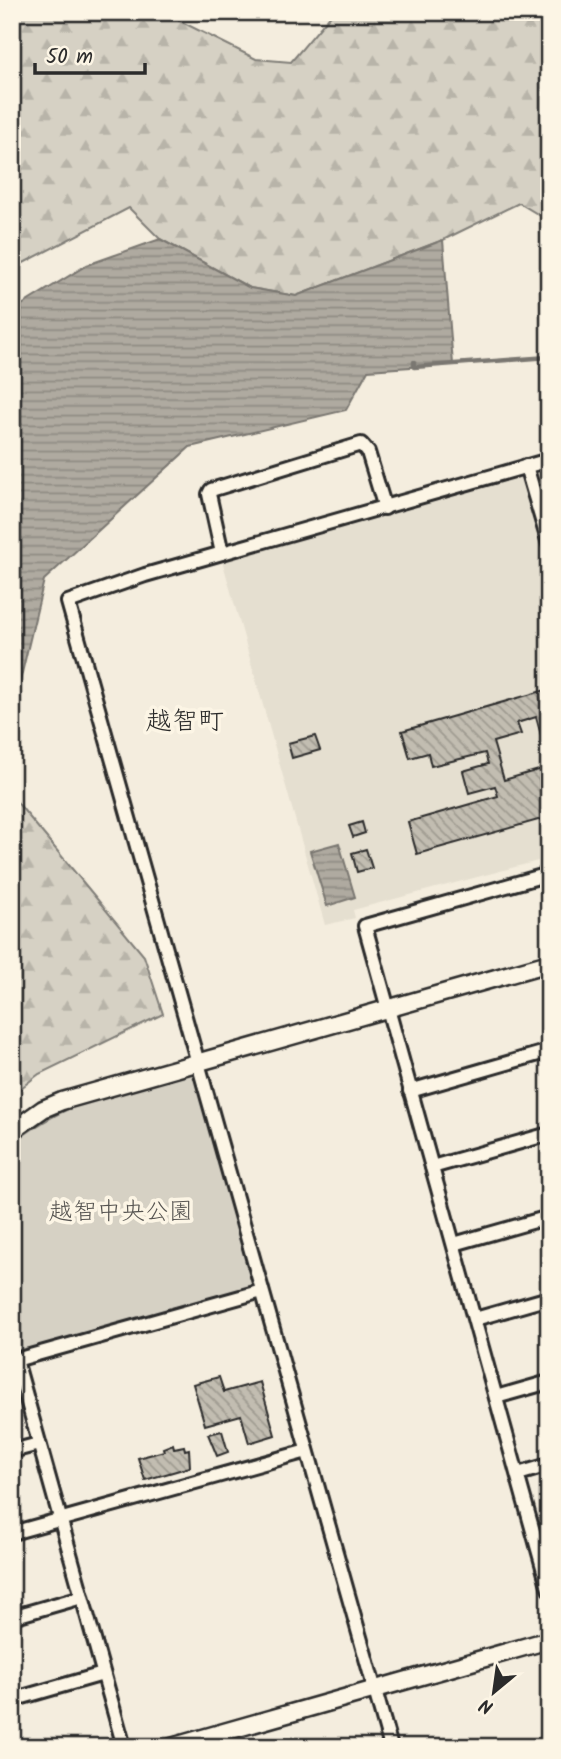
<svg xmlns="http://www.w3.org/2000/svg" width="561" height="1759" font-family="Kalam,'Klee One',sans-serif">
<defs>
<pattern id="forest-firs" width="22" height="20" patternUnits="userSpaceOnUse" patternTransform="scale(1.75)"><rect width="22" height="20" fill="#d6d1c4"/><path d="M5 1l3.5 6h-7zM16 11l3.5 6h-7z" fill="#b8b4a9"/></pattern>
<pattern id="water-rules" width="6" height="5" patternUnits="userSpaceOnUse" patternTransform="scale(1.75)"><rect width="6" height="5" fill="#afaaa0"/><path d="M0 2.5h6" fill="none" stroke="#8f8b83"/></pattern>
<pattern id="building-back-hatch" width="6" height="6" patternUnits="userSpaceOnUse" patternTransform="scale(1.75)"><rect width="6" height="6" fill="#c2bdb1"/><path d="M-1 5l2 2M0 0l6 6M5-1l2 2" fill="none" stroke="#9e9a90"/></pattern>
</defs>
<rect width="100%" height="100%" fill="#f4edde"/>
<filter id="ink" filterUnits="userSpaceOnUse"><feTurbulence type="fractalNoise" baseFrequency=".0143" numOctaves="2"/><feDisplacementMap in="SourceGraphic" scale="14" xChannelSelector="R" yChannelSelector="G"/><feConvolveMatrix kernelMatrix="1 2 1 2 8 2 1 2 1" color-interpolation-filters="sRGB"/></filter>
<g filter="url(#ink)">
<!-- built -->
<polygon fill="#e5dfd0" points="519,476 526,479 549,562 549,858 353,910 355,918 325,925 222,560"/>
<!-- forest -->
<g fill="url(#forest-firs)" stroke="#807e78" stroke-width="2">
<polygon points="12,12 162,12 256,59 291,62 333,12 549,15 549,221 519,203 443,240 296,296 250,288 160,239 129,208 12,269"/>
<polygon points="12,796 144,956 163,1014 39,1074 12,1095 12,983 17,977 12,973"/>
</g>
<!-- park -->
<path fill="#d6d1c4" stroke="#807e78" stroke-width="2" d="M195,1070L254,1290L12,1355V1145C63,1099 131,1089 195,1070Z"/>
<!-- water -->
<g fill="url(#water-rules)" stroke="#7a7771" stroke-width="2">
<polygon points="160,239 250,288 296,296 443,240 453,364 368,370 346,410 190,447 44,580 12,715 12,311 87,265"/>
<polygon points="339,843 355,897 327,906 310,851"/>
</g>
<g fill="none" stroke-linecap="round" stroke-linejoin="round">
<!-- stream -->
<polyline stroke="#7a7771" stroke-width="4.5" points="414,362 414,367 549,357"/>
</g>
<!-- building -->
<g fill="url(#building-back-hatch)" stroke="#2b2b2b" stroke-width="2">
<polygon points="549,689 549,733 541,735 536,717 517,723 521,734 493,742 504,780 549,767 549,817 417,854 408,822 498,796 495,786 469,793 463,771 488,764 485,753 431,766 428,753 410,758 402,731"/>
<polygon points="315,736 320,750 292,758 288,743"/>
<polygon points="362,822 365,833 353,837 349,826"/>
<polygon points="366,849 372,868 357,872 352,853"/>
<polygon points="219,1377 224,1392 260,1382 275,1435 249,1443 241,1415 205,1425 193,1384"/>
<polygon points="222,1431 228,1452 217,1456 208,1434"/>
<polygon points="173,1444 174,1448 184,1446 185,1450 189,1449 190,1467 145,1480 138,1458 164,1451 163,1448"/>
</g>
<g fill="none" stroke-linecap="round" stroke-linejoin="round">
<!-- street casing -->
<g stroke="#2b2b2b" stroke-width="18">
<g id="street">
<polyline points="526,466 549,544"/>
<polyline points="222,553 209,494 211,490 361,444 368,452 385,508"/>
<polyline points="549,874 365,926 549,1589"/>
<polyline points="410,1091 549,1051"/>
<polyline points="432,1167 549,1134"/>
<polyline points="454,1244 549,1217"/>
<polyline points="475,1319 549,1298"/>
<polyline points="16,1360 124,1747"/>
<polyline points="12,1361 262,1291"/>
<polyline points="496,1397 549,1382"/>
<polyline points="12,1451 39,1444"/>
<polyline points="518,1474 549,1465"/>
<polyline points="12,1533 307,1451"/>
<polyline points="12,1617 82,1597"/>
<polyline points="12,1700 103,1674"/>
<polyline points="391,1747 68,602 145,575 549,460"/>
</g>
</g>
<!-- secondary casing -->
<g stroke="#2b2b2b" stroke-width="21">
<g id="secondary">
<polyline points="12,1131 43,1109 62,1101 549,963"/>
<polyline points="171,1747 549,1640"/>
</g>
</g>
<!-- street -->
<use href="#street" stroke="#fcf5e5" stroke-width="12"/>
<!-- secondary -->
<use href="#secondary" stroke="#fcf5e5" stroke-width="16"/>
</g>
</g>
<g text-anchor="middle" dominant-baseline="central" stroke-width="7" stroke-linejoin="round" paint-order="stroke">
<!-- park labels -->
<g font-size="24" fill="#565451" stroke="#fcf5e5">
<text x="121" y="1212">越智中央公園</text>
</g>
<!-- neighbourhood labels -->
<g font-size="26" fill="#2b2b2b" stroke="#fcf5e5">
<text x="185" y="722">越智町</text>
</g>
</g>
<!-- margin -->
<rect width="561" height="1759" fill="none" stroke="#fcf5e5" stroke-width="42"/>
<rect x="21" y="21" width="519" height="1717" fill="none" stroke="#2b2b2b" stroke-width="2.5" filter="url(#ink)"/>
<!-- north arrow -->
<g transform="translate(494 1692) rotate(209)" stroke="#fcf5e5" stroke-width="5" paint-order="stroke">
<path d="M0-5L12 26L0 18L-12 26Z" fill="#2b2b2b"/>
<text y="-10" font-size="19" font-weight="bold" text-anchor="middle" fill="#2b2b2b">N</text>
</g>
<!-- scale -->
<path d="M35 63v10h110v-10" fill="none" stroke="#2b2b2b" stroke-width="3.5"/>
<text x="46" y="63" font-size="21" fill="#2b2b2b" stroke="#fcf5e5" stroke-width="5" paint-order="stroke">50 m</text>
</svg>
